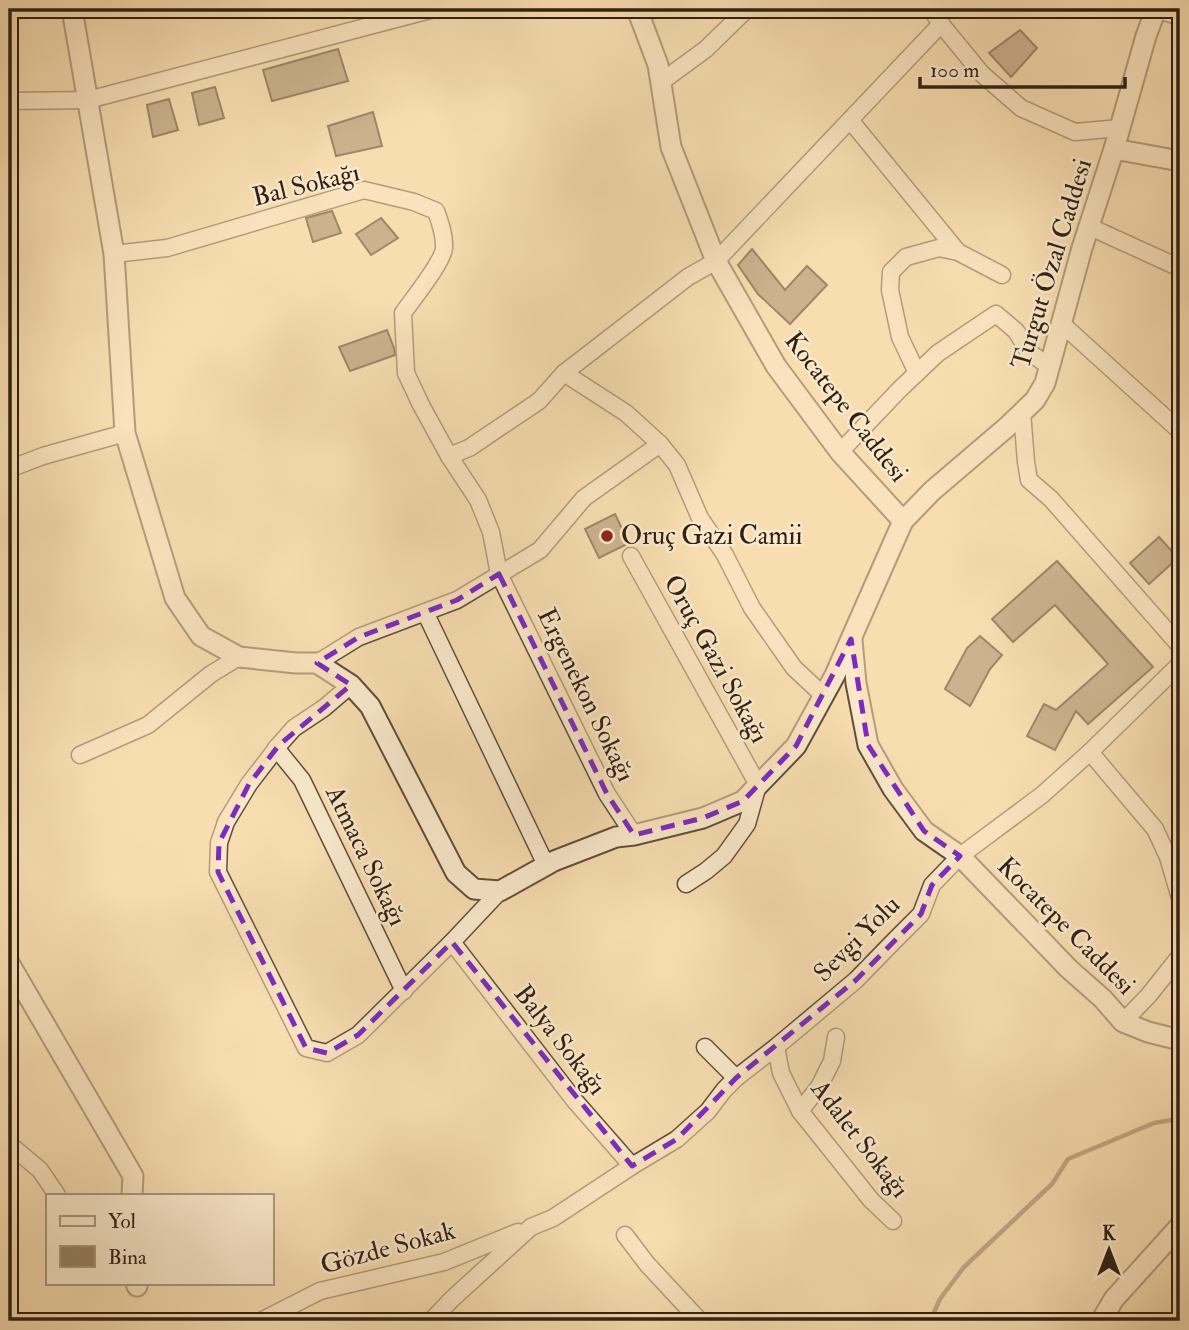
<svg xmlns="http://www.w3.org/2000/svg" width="1189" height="1330" font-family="'IM FELL Double Pica',serif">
<rect width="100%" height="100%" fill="#f7ddb0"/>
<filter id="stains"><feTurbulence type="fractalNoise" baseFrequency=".00286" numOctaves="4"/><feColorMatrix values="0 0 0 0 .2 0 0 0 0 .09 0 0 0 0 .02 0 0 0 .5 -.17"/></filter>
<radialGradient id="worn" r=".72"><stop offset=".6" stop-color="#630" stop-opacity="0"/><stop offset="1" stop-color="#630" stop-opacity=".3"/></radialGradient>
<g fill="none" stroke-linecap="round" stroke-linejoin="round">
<!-- stream -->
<polyline stroke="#806a52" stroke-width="4.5" points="930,1321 940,1299 964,1267 1052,1184 1068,1159 1154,1123 1172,1120 1180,1114"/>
</g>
<!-- building -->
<g fill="#988265" stroke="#321f14" stroke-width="2">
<polygon points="1020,30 1037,48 1011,77 989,53"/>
<polygon points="338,49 348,81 272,101 263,70"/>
<polygon points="215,87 224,118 199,125 192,93"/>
<polygon points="169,99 178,130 153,137 147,105"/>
<polygon points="373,112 382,146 336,156 328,126"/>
<polygon points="332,211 341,233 313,242 306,218"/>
<polygon points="381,218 398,238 371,255 356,234"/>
<polygon points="752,249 785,290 807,266 827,285 790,324 758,294 738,265"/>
<polygon points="387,330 394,348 395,355 350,371 339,347"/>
<polygon points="615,514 629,543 599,558 585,529"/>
<polygon points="1159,537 1178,558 1149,584 1130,563"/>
<polygon points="1057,561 1153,667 1088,724 1076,711 1055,750 1027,736 1044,704 1056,710 1108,664 1055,605 1013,642 992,619"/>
<polygon points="980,636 1002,655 990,669 970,706 945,689 967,648"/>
</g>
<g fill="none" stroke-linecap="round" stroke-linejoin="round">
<!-- minor casing -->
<g stroke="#634e3b" stroke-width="19">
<g id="minor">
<polyline points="931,9 941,24 982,74 1021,108 1075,132 1120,128"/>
<polyline points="1155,9 1180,17"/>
<polyline points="661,82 706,49 747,9"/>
<polyline points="9,101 88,100 434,9"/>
<polyline points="850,120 958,252"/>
<polyline points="1090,227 1180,268"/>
<path d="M114,254L167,248L364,190L414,202L436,211C440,222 445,236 444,248C443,262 412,300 403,313L406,373L421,405L449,456"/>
<polyline points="1062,324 1180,431"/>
<polyline points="564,373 626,413 660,444 677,465 700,518 725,555 752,608 794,668 824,696"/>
<polyline points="917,373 900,337 890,290 891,272 906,257 939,248 958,252 1002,275"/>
<polyline points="1022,412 1026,462 1029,480 1051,499 1180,646"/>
<polyline points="840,452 900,389 938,353 996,314 1016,331 1029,352 1050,367"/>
<polyline points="9,469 43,456 125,433"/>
<polyline points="631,556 758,785 747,824 724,856 706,871 686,884"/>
<polyline points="425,612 546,865"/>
<polyline points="317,663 359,637 457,600 540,550 584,498 660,444"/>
<polyline points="351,685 324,708 294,728 279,745 249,784 226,822 219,843 218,872 306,1048 327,1053 358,1035 452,942 500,891"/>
<polyline points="276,748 302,780 404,991"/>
<polyline points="1090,752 1155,829 1168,857 1180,898"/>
<polyline points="80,755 148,725 211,674 239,657"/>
<polyline points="634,835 607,794 499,574 491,532 478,500 449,456 469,448 539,401 564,373 688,277 716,261 941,24"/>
<polyline points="452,942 575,1101 632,1166"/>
<polyline points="1123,1022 1149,995 1180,956"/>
<polyline points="705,1047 736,1078"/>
<polyline points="776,1047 781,1073 800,1111 871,1200 893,1221"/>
<polyline points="800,1111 819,1087 832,1061 836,1037"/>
<polyline points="9,1144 40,1170 57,1195"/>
<polyline points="625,1235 647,1264 700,1321"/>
<polyline points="261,1321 320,1291 444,1262 518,1232"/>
<polyline points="431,1321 452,1299 531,1227 553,1218 632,1166 677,1139 708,1111 724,1090 736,1078 776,1047 856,980 894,941 921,914 932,885 960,856 1042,795 1090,752 1180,664"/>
</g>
</g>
<!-- tertiary casing -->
<g stroke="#634e3b" stroke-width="23">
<g id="tertiary">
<polyline points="72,9 114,254 125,433 175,598 201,636 239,657 296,663 317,663 351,685 370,706 456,873 474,889 500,891 554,861 616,837 634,835 703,818 743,801 796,746 835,675 903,521 932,491 1007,427 1035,400 1045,383 1082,248 1114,149 1146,36 1156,9"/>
<polyline points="637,9 658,65 671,147 716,261 776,366 840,452 903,521"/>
<polyline points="1114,149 1180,161"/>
<polyline points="852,640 856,683 868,745 893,789 924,831 960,856 1069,969 1103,999 1123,1022 1148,1032 1180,1040"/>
<polyline points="9,963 133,1176 132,1195"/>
<polyline points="136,1283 137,1286"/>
<polyline points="1101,1321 1114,1299 1180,1226"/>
</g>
</g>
<!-- minor -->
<use href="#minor" stroke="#fae9cc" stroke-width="16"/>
<!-- tertiary -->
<use href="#tertiary" stroke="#fae9cc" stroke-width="19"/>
</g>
<!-- marked area -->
<path d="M0 0H1189V1330H0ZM499,574L607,794L634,835L703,818L743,801L796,746L851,639L868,745L924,831L960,856L932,885L921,914L856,980L736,1078L677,1139L632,1166L452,942L358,1035L327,1053L306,1048L218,872L219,843L249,784L279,745L351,685L317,663L359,637L457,600Z" fill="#f7ddb0" fill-opacity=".55" fill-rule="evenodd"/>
<path fill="none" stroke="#7b2cbf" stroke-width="5" stroke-dasharray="14 9" stroke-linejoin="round" d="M499,574L607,794L634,835L703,818L743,801L796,746L851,639L868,745L924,831L960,856L932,885L921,914L856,980L736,1078L677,1139L632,1166L452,942L358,1035L327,1053L306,1048L218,872L219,843L249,784L279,745L351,685L317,663L359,637L457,600Z"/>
<!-- markers -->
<circle fill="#8f2418" stroke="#fae9cc" stroke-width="2.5" cx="607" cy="536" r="7"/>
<g text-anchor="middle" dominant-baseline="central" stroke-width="5" stroke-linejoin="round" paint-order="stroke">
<!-- street labels -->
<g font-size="26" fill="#321f14" stroke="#fae9cc">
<text transform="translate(306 185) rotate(-14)">Bal Sokağı</text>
<text transform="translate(1052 264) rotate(-73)">Turgut Özal Caddesi</text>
<text transform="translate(846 407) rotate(52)">Kocatepe Caddesi</text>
<text transform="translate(716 659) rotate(61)">Oruç Gazi Sokağı</text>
<text transform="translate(586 695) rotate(64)">Ergenekon Sokağı</text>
<text transform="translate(366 856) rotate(64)">Atmaca Sokağı</text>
<text transform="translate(1066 926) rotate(45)">Kocatepe Caddesi</text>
<text transform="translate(857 939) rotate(-45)">Sevgi Yolu</text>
<text transform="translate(560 1040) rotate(52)">Balya Sokağı</text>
<text transform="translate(860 1139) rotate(52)">Adalet Sokağı</text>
<text transform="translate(388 1248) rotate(-15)">Gözde Sokak</text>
</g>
<!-- poi labels -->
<g font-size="26" fill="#321f14" stroke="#fae9cc" text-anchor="start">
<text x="621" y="536">Oruç Gazi Camii</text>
</g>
</g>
<!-- margin -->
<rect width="1189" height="1330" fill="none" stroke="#f7ddb0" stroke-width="35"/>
<rect x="10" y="10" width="1168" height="1309" fill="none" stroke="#321f14" stroke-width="3.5"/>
<rect x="18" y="18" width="1154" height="1295" fill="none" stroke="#321f14" stroke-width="2"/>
<!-- legend -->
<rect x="46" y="1194" width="228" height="91" fill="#fae9cc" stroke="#aa9882" stroke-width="2"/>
<rect x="60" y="1216" width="35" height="10" fill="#fae9cc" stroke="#aa9882" stroke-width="2"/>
<text x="108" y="1228" font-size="21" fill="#321f14">Yol</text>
<rect x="60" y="1246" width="35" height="21" fill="#988265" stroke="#aa9882" stroke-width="2"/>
<text x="108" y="1264" font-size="21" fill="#321f14">Bina</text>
<!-- north arrow -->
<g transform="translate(1109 1250)" stroke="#fae9cc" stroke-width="5" paint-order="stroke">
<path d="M0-5L12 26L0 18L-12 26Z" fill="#321f14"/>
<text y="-10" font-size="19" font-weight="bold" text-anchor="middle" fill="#321f14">K</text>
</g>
<!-- scale -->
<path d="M920 77v10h205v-10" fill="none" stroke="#321f14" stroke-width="3.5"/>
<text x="930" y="77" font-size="21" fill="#321f14" stroke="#fae9cc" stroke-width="5" paint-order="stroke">100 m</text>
<rect width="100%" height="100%" filter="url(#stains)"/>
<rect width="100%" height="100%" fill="url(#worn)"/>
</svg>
